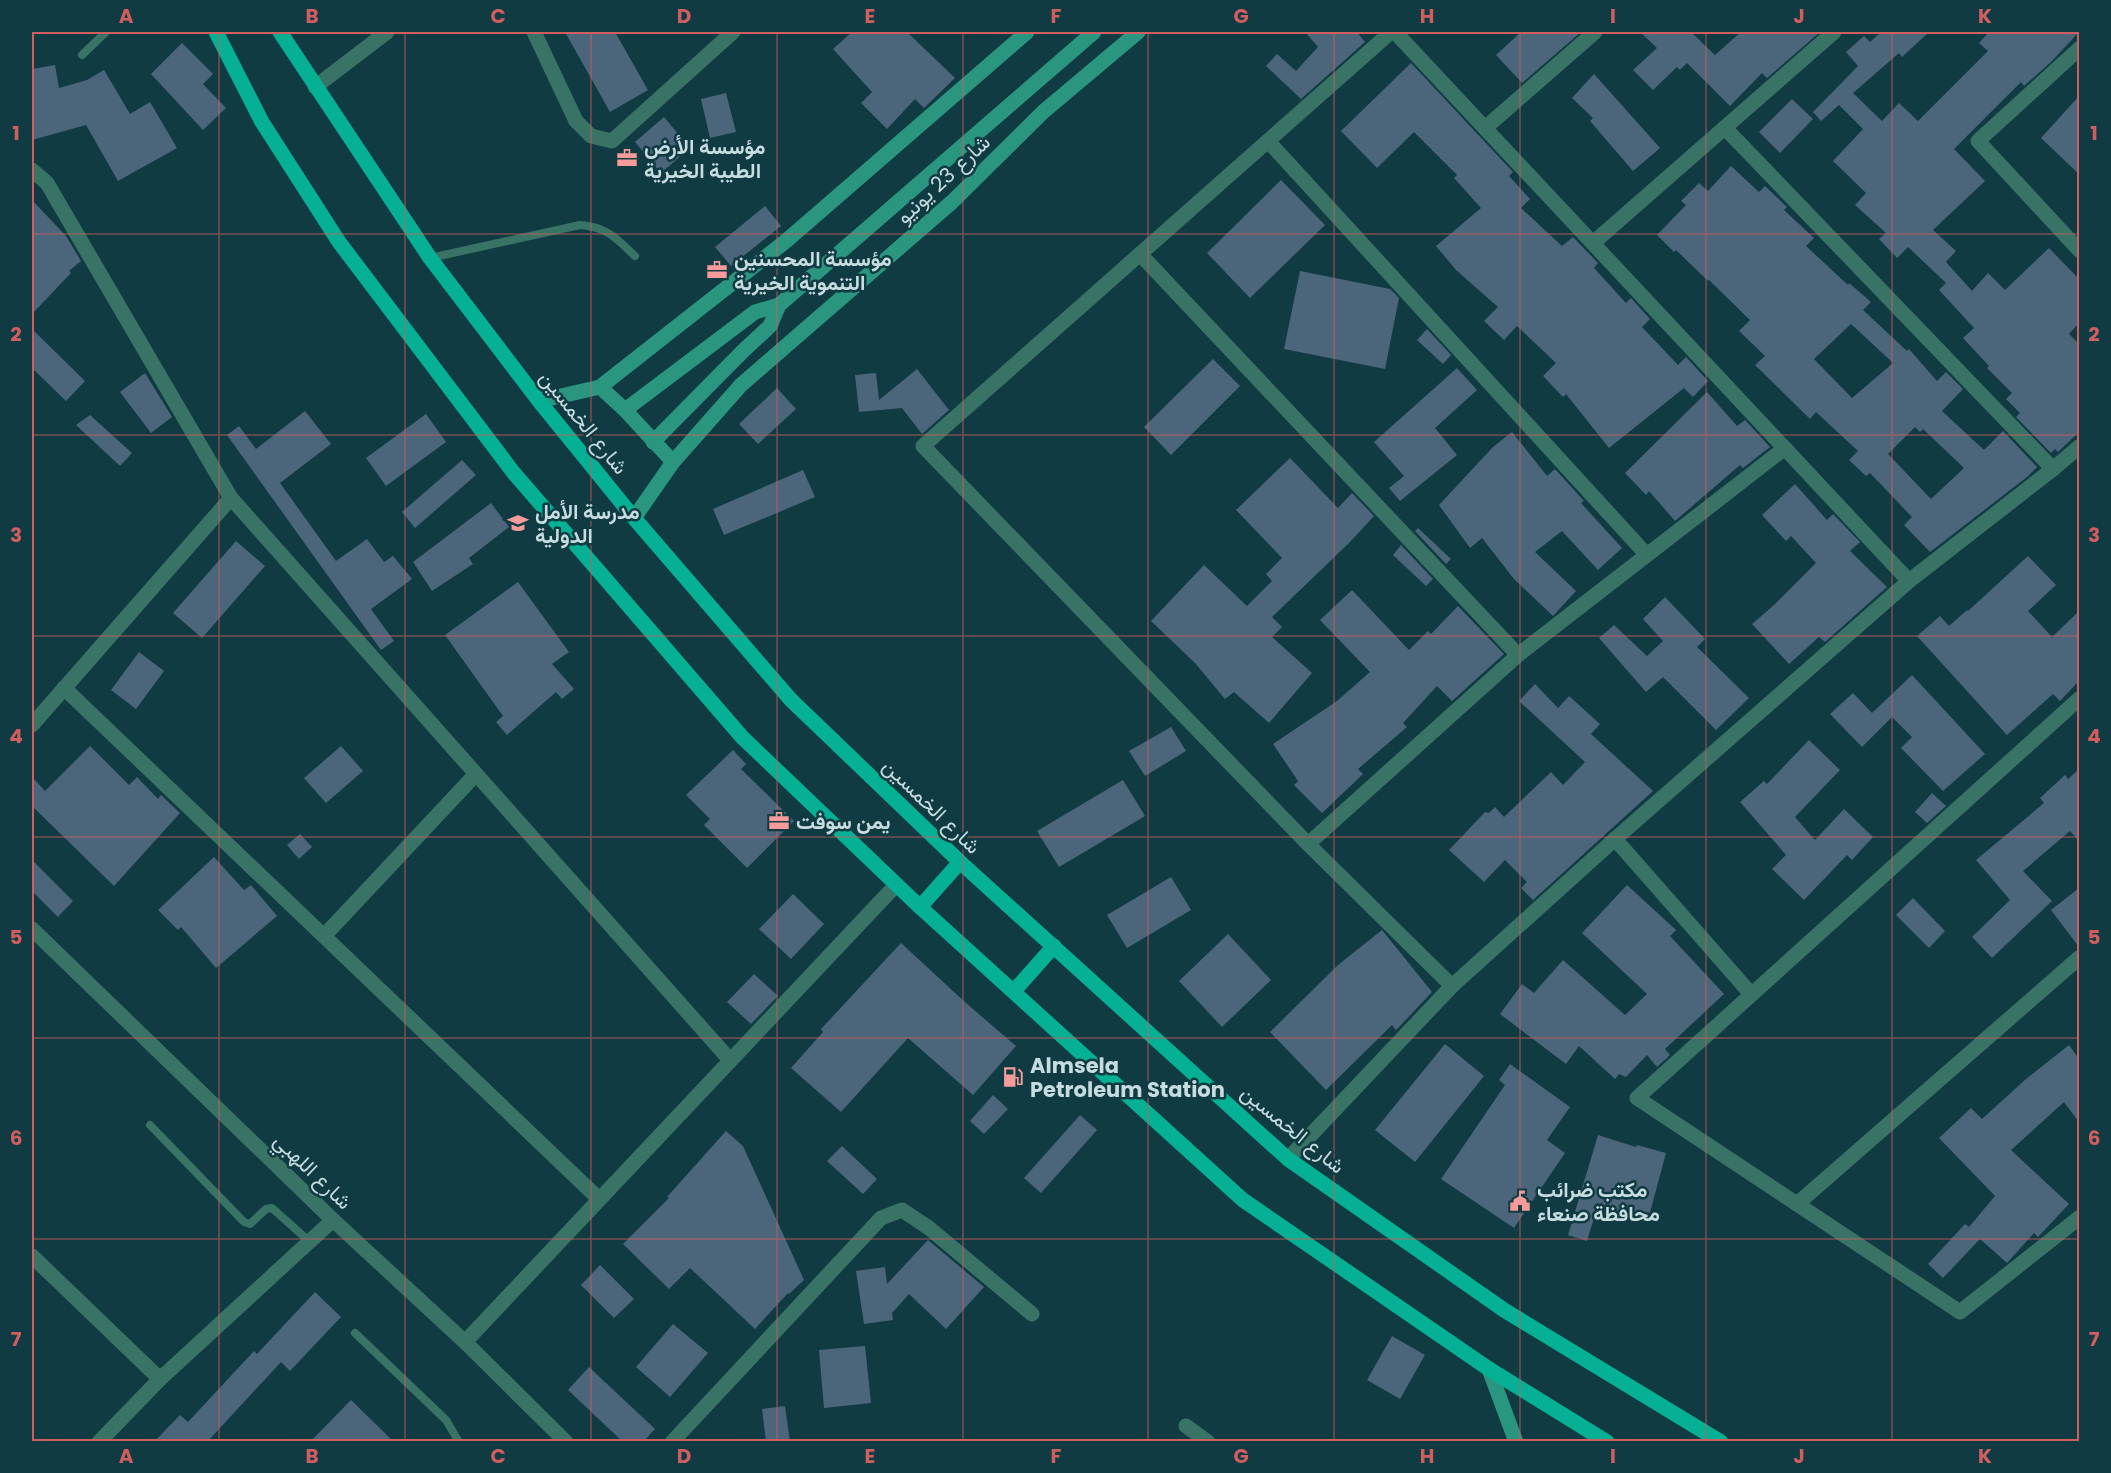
<svg xmlns="http://www.w3.org/2000/svg" width="2111" height="1473" font-family="Poppins,Vazirmatn,sans-serif">
<rect width="100%" height="100%" fill="#103b42"/>
<!-- building -->
<g fill="#4b657b" fill-rule="evenodd">
<polygon points="565,32 615,32 648,90 610,112"/>
<polygon points="852,32 907,32 955,78 924,108 915,99 887,129 861,103 872,92 833,49"/>
<polygon points="1305,32 1357,32 1365,42 1301,99 1266,66 1277,54 1296,71 1318,47"/>
<polygon points="1521,32 1581,32 1522,83 1496,55"/>
<polygon points="1640,32 1691,32 1715,55 1741,32 1820,32 1767,78 1762,73 1730,106 1687,63 1680,70 1677,67 1653,90 1633,70 1657,48"/>
<polygon points="1881,32 1929,32 1902,57 1899,53 1853,93 1882,121 1899,103 1918,121 1988,51 1979,43 1989,32 2079,32 2051,62 2024,86 2021,82 1954,149 1985,181 1933,230 1956,251 1946,262 1972,291 1988,273 2005,290 2049,248 2079,279 2079,323 2069,334 2079,344 2079,432 2058,452 2055,449 2051,453 2016,417 2020,413 2006,399 2012,393 1987,368 1989,366 1963,338 1974,328 1939,290 1946,283 1908,247 1897,258 1879,239 1886,233 1855,205 1866,193 1833,161 1863,129 1839,105 1821,121 1813,112 1858,66 1846,52 1864,36 1870,42"/>
<polygon points="182,43 213,74 203,84 226,108 203,130 151,74"/>
<polygon points="1411,63 1513,172 1509,176 1530,199 1521,208 1562,246 1573,237 1598,263 1594,268 1626,303 1631,298 1650,319 1642,327 1678,365 1686,357 1708,381 1693,397 1684,388 1609,448 1566,394 1563,397 1543,376 1556,363 1517,326 1504,340 1484,321 1498,307 1456,270 1436,246 1481,208 1454,178 1457,175 1414,132 1377,168 1341,131"/>
<polygon points="55,65 59,88 87,80 104,70 130,114 150,102 177,148 118,181 86,125 32,140 32,69"/>
<polygon points="1594,74 1660,148 1633,171 1590,121 1593,118 1572,98"/>
<polygon points="726,93 736,132 710,138 701,99"/>
<polygon points="2079,96 2079,174 2041,138"/>
<polygon points="1792,99 1813,119 1780,153 1759,132"/>
<polygon points="664,117 690,148 661,173 635,142"/>
<path d="M1731,166L1759,192L1765,186L1787,207L1784,210L1814,238L1806,246L1848,285L1849,283L1871,302L1863,310L1907,351L1909,349L1937,381L1946,372L1963,389L1942,411L1984,450L2003,431L2037,467L2027,477L1930,552L1904,525L1912,517L1870,473L1866,476L1849,460L1858,451L1816,412L1810,419L1755,365L1765,356L1739,331L1750,320L1709,280L1708,281L1676,250L1674,252L1657,235L1686,205L1681,201L1699,183L1708,191ZM1851,324L1893,363L1852,398L1814,359ZM1915,427L1920,432L1923,429L1964,468L1931,499L1888,454Z"/>
<polygon points="1281,180 1325,225 1250,298 1207,253"/>
<polygon points="32,200 66,236 81,261 69,271 71,273 32,314"/>
<polygon points="765,206 781,226 731,266 715,247"/>
<polygon points="1300,271 1390,289 1399,298 1385,369 1284,349"/>
<polygon points="32,329 85,381 66,401 32,368"/>
<polygon points="1427,329 1451,355 1443,364 1417,340"/>
<polygon points="1213,359 1240,386 1171,455 1144,427"/>
<polygon points="1457,368 1477,390 1435,428 1457,455 1400,501 1389,488 1404,476 1374,442"/>
<polygon points="917,369 949,410 922,434 902,408 859,412 855,375 876,373 879,400"/>
<polygon points="145,373 172,417 151,433 120,392"/>
<polygon points="777,388 796,409 758,444 739,424"/>
<polygon points="1707,392 1737,426 1745,420 1770,447 1743,468 1740,465 1675,521 1649,491 1646,495 1625,473"/>
<polygon points="305,411 331,444 280,483 336,561 367,539 384,562 393,556 412,579 371,609 394,641 381,650 227,435 239,426 256,449"/>
<polygon points="426,414 446,442 386,486 366,458"/>
<polygon points="90,415 132,453 120,466 76,425"/>
<polygon points="1512,432 1547,476 1555,469 1584,501 1581,503 1622,548 1598,570 1562,531 1535,552 1576,591 1553,616 1514,579 1482,538 1470,548 1439,505 1493,447"/>
<polygon points="1290,458 1338,508 1352,493 1374,516 1349,543 1272,617 1282,627 1272,637 1312,673 1269,723 1234,692 1225,699 1195,663 1151,621 1204,565 1247,606 1272,581 1266,574 1282,558 1236,510"/>
<polygon points="462,460 476,475 415,528 402,512"/>
<polygon points="803,470 815,497 724,535 713,509"/>
<polygon points="1795,484 1827,520 1833,514 1860,542 1850,551 1887,587 1825,642 1819,637 1789,664 1752,624 1774,605 1816,563 1791,536 1786,541 1762,515"/>
<polygon points="491,503 509,527 469,558 473,564 432,591 413,562"/>
<polygon points="1418,528 1451,559 1446,564 1415,531"/>
<polygon points="236,541 265,566 202,638 173,613"/>
<polygon points="1401,545 1433,579 1426,586 1393,555"/>
<polygon points="2028,556 2056,585 2028,611 2052,637 2079,611 2079,681 2060,701 2053,694 2007,735 1917,636 1940,616 1949,626 1967,610 1968,611"/>
<polygon points="518,582 569,652 552,664 574,689 562,699 556,692 507,735 496,722 503,716 445,635"/>
<polygon points="1352,590 1409,650 1428,631 1431,634 1458,606 1504,654 1452,701 1437,686 1403,723 1407,727 1358,769 1363,774 1322,813 1294,785 1298,781 1273,744 1337,701 1370,672 1320,620"/>
<polygon points="1665,597 1705,639 1697,647 1749,698 1716,730 1663,677 1646,692 1599,638 1614,625 1647,656 1663,641 1643,619"/>
<polygon points="139,652 164,671 136,709 111,690"/>
<polygon points="1912,675 1985,754 1943,791 1901,748 1912,737 1892,717 1862,747 1830,714 1853,693 1872,713"/>
<polygon points="1535,684 1558,708 1569,696 1600,724 1591,734 1653,791 1533,900 1521,888 1527,882 1505,860 1484,882 1449,850 1485,812 1489,813 1495,807 1504,817 1551,772 1563,785 1585,762 1519,701"/>
<polygon points="1171,727 1186,751 1145,776 1129,751"/>
<polygon points="1809,740 1840,770 1795,817 1815,840 1844,809 1873,837 1852,860 1847,855 1804,900 1772,869 1786,855 1740,802 1764,781 1767,784"/>
<polygon points="90,746 129,785 137,777 158,799 161,795 180,813 114,886 32,806 32,777 45,791"/>
<polygon points="341,746 363,771 326,803 304,778"/>
<polygon points="733,750 746,764 741,769 794,821 747,868 704,825 710,819 686,795"/>
<polygon points="2079,769 2079,841 2070,831 2023,871 2052,901 1992,958 1972,937 2010,900 1976,860 2044,803 2040,798 2065,775 2068,779"/>
<polygon points="1123,780 1145,816 1059,867 1037,831"/>
<polygon points="1932,793 1946,806 1927,823 1915,812"/>
<polygon points="300,834 312,847 299,859 287,845"/>
<polygon points="214,857 244,890 251,885 277,916 216,968 181,927 178,930 158,910"/>
<polygon points="32,860 73,901 58,917 32,891"/>
<polygon points="1171,877 1191,910 1127,948 1107,915"/>
<polygon points="1627,885 1676,930 1670,936 1724,994 1665,1049 1670,1055 1657,1067 1647,1055 1626,1077 1619,1074 1615,1079 1579,1046 1566,1064 1500,1014 1522,984 1534,993 1563,960 1625,1015 1647,994 1582,933"/>
<polygon points="2079,888 2079,947 2051,910"/>
<polygon points="793,894 824,924 791,959 759,929"/>
<polygon points="1913,898 1945,931 1929,948 1896,915"/>
<polygon points="1382,930 1432,992 1400,1026 1396,1030 1392,1025 1326,1090 1270,1032 1338,965"/>
<polygon points="1228,934 1271,980 1222,1027 1179,981"/>
<polygon points="901,943 966,1003 1016,1046 973,1095 908,1038 841,1112 791,1068 823,1032 821,1029"/>
<polygon points="754,974 778,996 751,1024 727,1002"/>
<polygon points="1445,1044 1484,1076 1415,1162 1375,1130"/>
<polygon points="2069,1045 2079,1059 2079,1122 2064,1102 2011,1150 2069,1204 2038,1237 2034,1233 2007,1263 1980,1239 1943,1278 1928,1264 1965,1224 1969,1227 1995,1196 1939,1138 1971,1108 1982,1119 2026,1079"/>
<polygon points="1510,1064 1570,1107 1547,1140 1565,1153 1514,1228 1441,1179 1505,1085 1499,1080"/>
<polygon points="993,1095 1008,1109 984,1134 970,1121"/>
<polygon points="1080,1115 1097,1130 1041,1193 1024,1178"/>
<polygon points="726,1131 743,1146 804,1280 789,1294 788,1293 755,1329 690,1268 669,1289 623,1244 669,1198 667,1197"/>
<polygon points="1598,1135 1636,1147 1637,1145 1666,1153 1648,1220 1598,1205 1587,1241 1568,1235"/>
<polygon points="842,1146 877,1179 863,1194 827,1161"/>
<polygon points="928,1240 984,1287 946,1329 909,1294 892,1313 893,1320 864,1324 856,1271 885,1267 887,1284"/>
<polygon points="600,1265 634,1299 614,1318 581,1285"/>
<polygon points="315,1292 341,1317 290,1371 281,1362 207,1442 154,1442 180,1415 188,1422 254,1351 257,1354"/>
<polygon points="673,1324 708,1353 670,1397 636,1367"/>
<polygon points="1392,1336 1425,1355 1400,1399 1367,1380"/>
<polygon points="865,1346 871,1403 824,1408 819,1350"/>
<polygon points="589,1367 655,1429 643,1442 623,1442 568,1390"/>
<polygon points="351,1400 394,1442 310,1442"/>
<polygon points="785,1406 790,1442 766,1442 762,1409"/>
</g>
<g fill="none" stroke-linecap="round" stroke-linejoin="round">
<!-- lane -->
<g stroke="#387365" stroke-width="8">
<polyline points="82,55 106,32"/>
<path d="M430,258L580,225C607,227 616,238 635,256"/>
<polyline points="150,1125 244,1222 250,1224 266,1209 272,1208 310,1242"/>
<polyline points="355,1333 446,1420 459,1442"/>
</g>
<!-- street -->
<g stroke="#387365" stroke-width="15">
<polyline points="534,32 576,121 591,136 612,141 733,32"/>
<polyline points="1391,32 923,446 1308,844 1452,986"/>
<polyline points="1395,32 1909,581"/>
<polyline points="2080,48 1978,141 2080,251"/>
<polyline points="315,87 387,32"/>
<polyline points="1485,128 1595,32"/>
<polyline points="1725,128 2053,469"/>
<polyline points="1268,141 1646,554"/>
<polyline points="32,170 47,183 231,498 730,1060"/>
<polyline points="1593,243 1834,32"/>
<polyline points="1140,254 1518,655"/>
<polyline points="64,688 599,1199"/>
<polyline points="2080,698 1637,1098 1960,1312 2080,1217"/>
<polyline points="32,725 231,498"/>
<polyline points="1615,839 1751,994"/>
<polyline points="1308,844 1518,655 1785,448"/>
<polyline points="32,929 333,1220 465,1342 566,1442"/>
<polyline points="324,936 476,774"/>
<polyline points="1288,1159 1452,986 1615,839 1909,581 2053,469 2080,446"/>
<polyline points="1797,1204 2080,957"/>
<polyline points="32,1256 160,1379"/>
<polyline points="465,1342 896,885"/>
<polyline points="1186,1426 1208,1442"/>
<polyline points="99,1442 160,1379 333,1220"/>
<polyline points="672,1442 881,1218 902,1210 929,1228 1032,1314"/>
</g>
<!-- secondary -->
<g stroke="#2b9680" stroke-width="15">
<polyline points="600,387 625,410 673,462"/>
<polyline points="539,401 600,387 786,241 1027,32"/>
<polyline points="625,410 755,312 779,305"/>
<polyline points="653,442 743,351 770,326 779,305 1094,32"/>
<polyline points="634,518 673,462 741,385 952,202 1043,112 1138,32"/>
<polyline points="1489,1369 1516,1442"/>
</g>
<!-- primary -->
<g stroke="#06b095" stroke-width="15">
<polyline points="216,32 262,122 339,242 513,472 742,737 920,907 1243,1200 1489,1369 1607,1442"/>
<polyline points="280,32 430,258 539,401 634,518 791,700 960,862 1288,1159 1504,1310 1721,1442"/>
<polyline points="920,907 960,862"/>
<polyline points="1014,991 1054,946"/>
</g>
</g>
<!-- grid -->
<path fill="none" stroke="#d15e5f" stroke-width="1.5" stroke-opacity="0.55" d="M219,32V1442M405,32V1442M591,32V1442M777,32V1442M963,32V1442M1148,32V1442M1334,32V1442M1520,32V1442M1706,32V1442M1892,32V1442M32,234H2080M32,435H2080M32,636H2080M32,837H2080M32,1038H2080M32,1239H2080"/>
<!-- icons -->
<defs>
<g id="office-bare" transform="scale(1.62)"><path d="M-6-3h4V-5.5h4V-3h4V5H-6ZM-1-4.5V-3h2v-1.5ZM-6 0V1H6V0Z" fill="#f59b9a" stroke="#103b42" stroke-width="2.5" paint-order="stroke"/></g>
<g id="school-bare" transform="scale(1.62)"><path d="M0-5L7-2L0 1L-7-2ZM-4 1L0 2.5L4 1V4Q0 6-4 4Z" fill="#f59b9a" stroke="#103b42" stroke-width="2.5" paint-order="stroke"/></g>
<g id="fuel-bare" transform="scale(1.62)"><path d="M-5.5-6h7V0h2V4h1.3V-2.5L3-4.5l.8-.8L6-3V5H2.5V1h-1V6h-7ZM-4.2-4.7v3.2H.2V-4.7Z" fill="#f59b9a" stroke="#103b42" stroke-width="2.5" paint-order="stroke"/></g>
<g id="civic-bare" transform="scale(1.62)"><path d="M-.6-6.5H3V-4.5H.6V-3L4-1V1h2V6H-6V1h2V-1L-.6-3ZM-1.2 2.5V6h2.4V2.5Z" fill="#f59b9a" stroke="#103b42" stroke-width="2.5" paint-order="stroke"/></g>
</defs>
<g fill-rule="evenodd">
<use href="#office-bare" x="627" y="158"/>
<use href="#office-bare" x="717" y="270"/>
<use href="#school-bare" x="518" y="523"/>
<use href="#office-bare" x="779" y="821"/>
<use href="#fuel-bare" x="1013" y="1077"/>
<use href="#civic-bare" x="1520" y="1201"/>
</g>
<g text-anchor="middle" dominant-baseline="central" stroke-width="5" stroke-linejoin="round" paint-order="stroke">
<!-- poi labels -->
<g font-size="21" font-weight="bold" fill="#c6dce0" stroke="#103b42" text-anchor="start">
<text x="644" y="146">مؤسسة الأرض<tspan x="644" dy="24">الطيبة الخيرية</tspan></text>
<text x="734" y="258">مؤسسة المحسنين<tspan x="734" dy="24">التنموية الخيرية</tspan></text>
<text x="535" y="511">مدرسة الأمل<tspan x="535" dy="24">الدولية</tspan></text>
<text x="796" y="821">يمن سوفت</text>
<text x="1030" y="1065">Almsela<tspan x="1030" dy="24">Petroleum Station</tspan></text>
<text x="1537" y="1189">مكتب ضرائب<tspan x="1537" dy="24">محافظة صنعاء</tspan></text>
</g>
<!-- street labels -->
<g font-size="21" fill="#c6dce0" stroke="#103b42">
<text transform="translate(943 179) rotate(-43)">شارع 23 يونيو</text>
<text transform="translate(584 422) rotate(51)">شارع الخمسين</text>
<text transform="translate(932 806) rotate(44)">شارع الخمسين</text>
<text transform="translate(1293 1129) rotate(39)">شارع الخمسين</text>
<text transform="translate(313 1171) rotate(44)">شارع اللهبي</text>
</g>
</g>
<!-- border -->
<rect width="2111" height="1473" fill="none" stroke="#103b42" stroke-width="66"/>
<rect x="33" y="33" width="2045" height="1407" fill="none" stroke="#d15e5f" stroke-width="2"/>
<g font-size="20" text-anchor="middle" font-weight="bold" fill="#d15e5f">
<text x="126" y="23">A</text>
<text x="312" y="23">B</text>
<text x="498" y="23">C</text>
<text x="684" y="23">D</text>
<text x="870" y="23">E</text>
<text x="1056" y="23">F</text>
<text x="1241" y="23">G</text>
<text x="1427" y="23">H</text>
<text x="1613" y="23">I</text>
<text x="1799" y="23">J</text>
<text x="1985" y="23">K</text>
<text x="16" y="140">1</text>
<text x="2094" y="140">1</text>
<text x="16" y="341">2</text>
<text x="2094" y="341">2</text>
<text x="16" y="542">3</text>
<text x="2094" y="542">3</text>
<text x="16" y="743">4</text>
<text x="2094" y="743">4</text>
<text x="16" y="944">5</text>
<text x="2094" y="944">5</text>
<text x="16" y="1145">6</text>
<text x="2094" y="1145">6</text>
<text x="16" y="1346">7</text>
<text x="2094" y="1346">7</text>
<text x="126" y="1463">A</text>
<text x="312" y="1463">B</text>
<text x="498" y="1463">C</text>
<text x="684" y="1463">D</text>
<text x="870" y="1463">E</text>
<text x="1056" y="1463">F</text>
<text x="1241" y="1463">G</text>
<text x="1427" y="1463">H</text>
<text x="1613" y="1463">I</text>
<text x="1799" y="1463">J</text>
<text x="1985" y="1463">K</text>
</g>
</svg>
